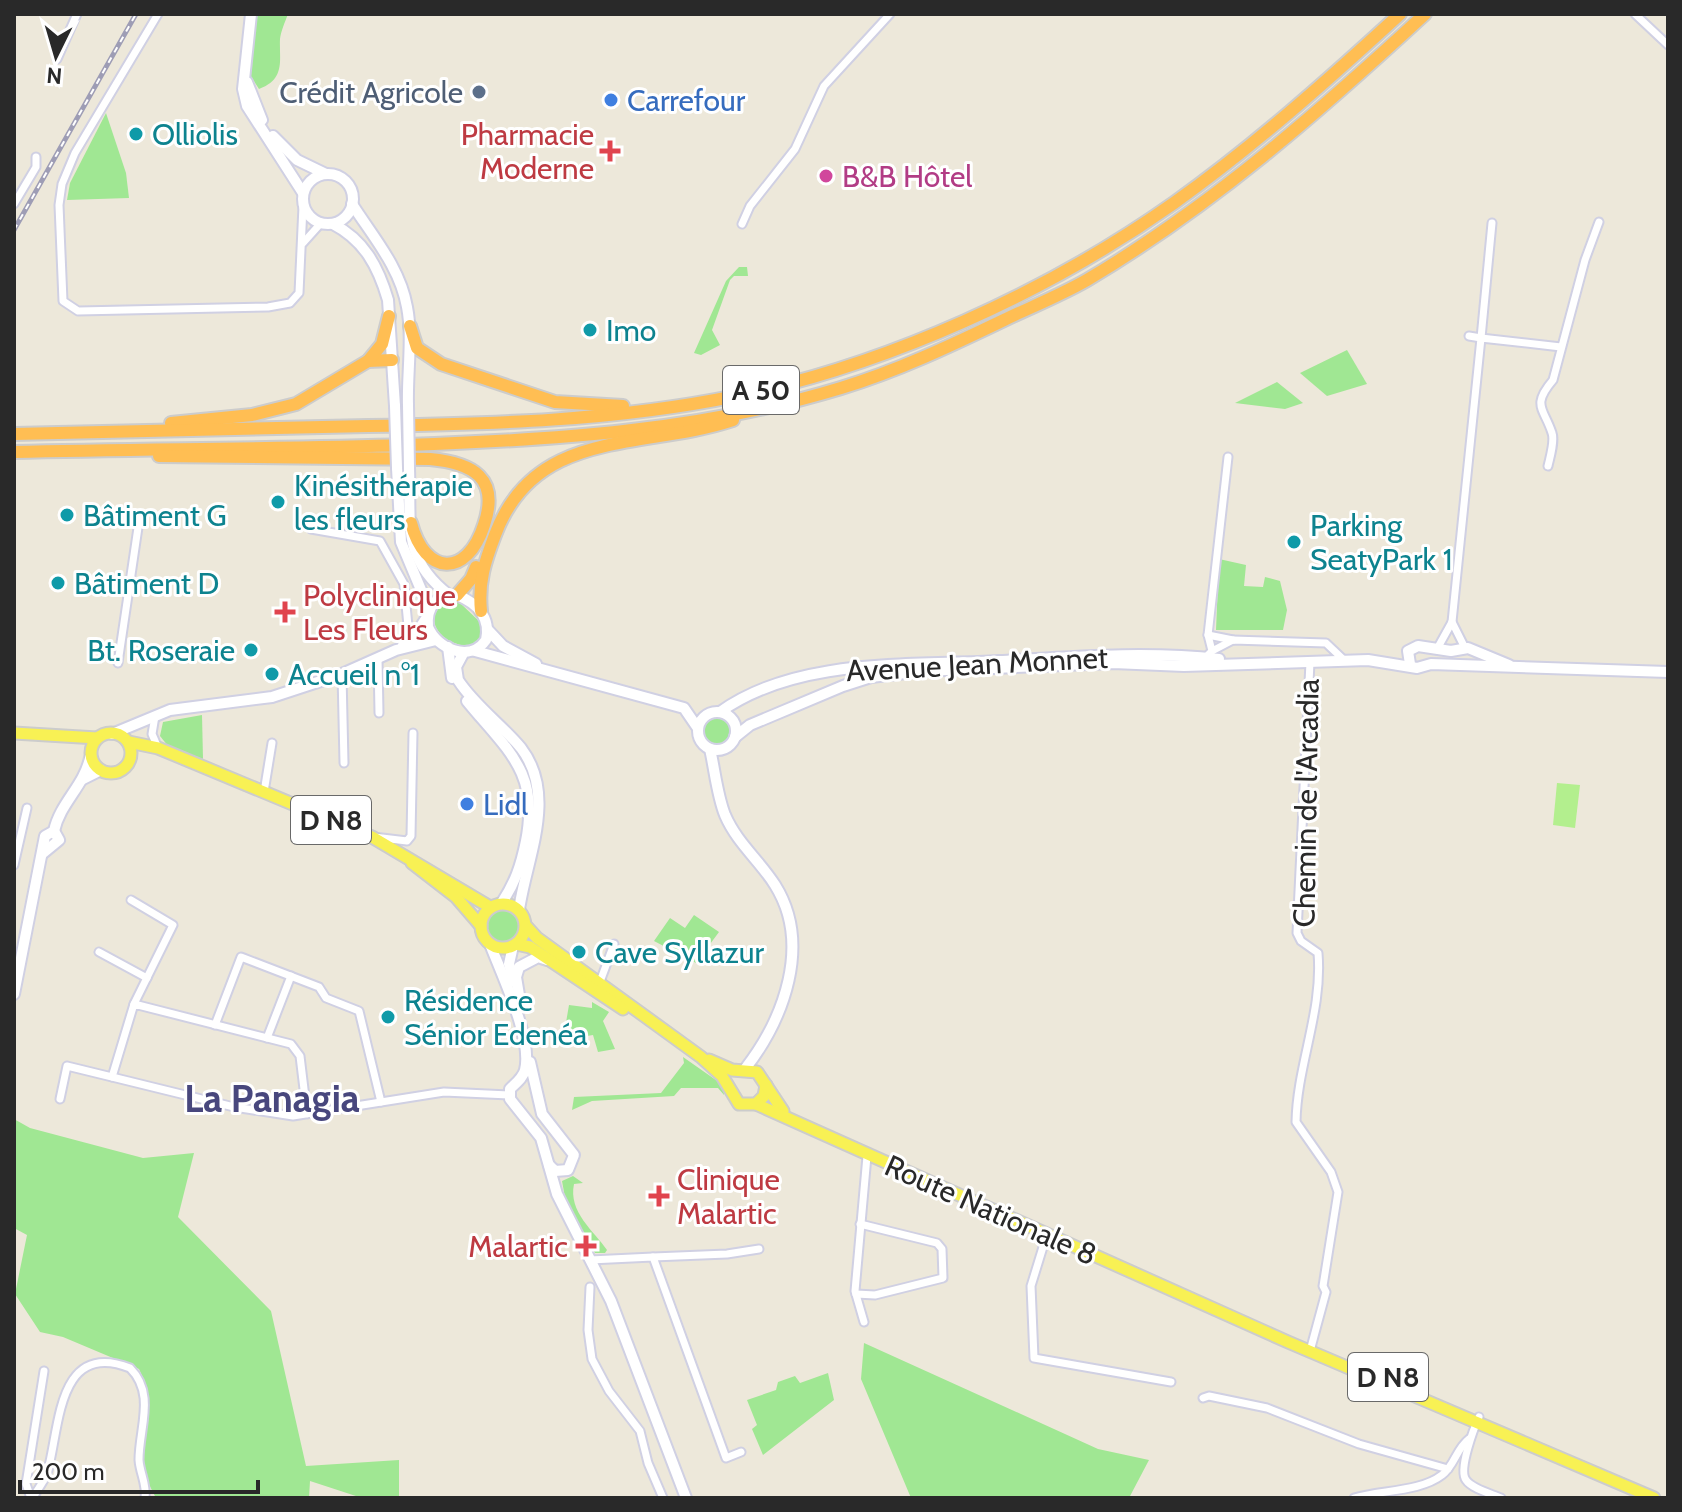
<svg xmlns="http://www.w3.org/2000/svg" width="1682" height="1512" font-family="Cabin,sans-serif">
<rect width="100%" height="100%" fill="#ede8da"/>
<!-- green -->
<g fill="#a0e793">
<path d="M257,14H288C285,22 281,31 280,39C279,60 286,79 259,89L250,75Z"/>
<polygon points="106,113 126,173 129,198 67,200 70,183"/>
<polygon points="739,267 747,267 748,276 734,276 730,280 712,330 720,345 701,355 694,353 726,281"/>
<polygon points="1347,350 1367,384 1327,396 1300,373"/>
<polygon points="1277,382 1303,403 1285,409 1235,403"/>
<polygon points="1219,559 1246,565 1244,586 1263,587 1265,577 1280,581 1287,610 1283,630 1216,630"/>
<path d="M446,602H459L481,623L482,636L474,645C448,650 417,621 446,602Z"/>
<polygon points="202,715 203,759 168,746 160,736 163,722"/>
<circle cx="717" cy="731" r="15"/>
<circle cx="504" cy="927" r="17"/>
<polygon points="694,915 719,932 696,963 654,941 670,918 685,928"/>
<polygon points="592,1002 609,1012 603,1021 615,1049 598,1052 593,1035 563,1040 569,1005 592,1008"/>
<polygon points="683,1057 723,1085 724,1095 718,1088 681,1088 674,1096 592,1101 572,1110 574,1097 661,1093 684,1063"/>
<path d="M14,1119L30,1128L143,1158L194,1153L178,1217L271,1311L306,1466L399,1460V1498H362L310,1481L309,1498H156C146,1480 140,1464 139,1443C139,1409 158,1408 139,1369L63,1337L40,1332L15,1294L27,1235L14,1228Z"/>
<path d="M573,1176L583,1183L574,1184C568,1212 594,1231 607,1250L605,1253H595L566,1203L562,1181Z"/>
<polygon points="864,1343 1098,1449 1149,1460 1129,1498 911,1498 861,1379"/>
<polygon points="828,1373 834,1400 763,1455 752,1429 757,1425 747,1400 776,1390 778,1382 795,1376 800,1383"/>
</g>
<!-- pitch -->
<polygon fill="#b3ef8e" points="1557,783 1580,785 1575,828 1553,825"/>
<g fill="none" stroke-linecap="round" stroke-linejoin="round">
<!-- street casing -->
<g stroke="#d0d0e3" stroke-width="11">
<g id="street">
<polyline points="158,14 75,153 62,184 59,205 63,301 78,311 268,307 290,303 299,293 303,206"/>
<polyline points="1635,14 1668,45"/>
<polyline points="57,59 77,14"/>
<polyline points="14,204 36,167 36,157"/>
<polyline points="742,224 750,206 795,149 824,86 890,14"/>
<polyline points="303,243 321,223"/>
<polyline points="1469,336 1481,338 1492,223"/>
<path d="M1548,466C1550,457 1555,441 1552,433C1544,408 1531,406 1553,380L1585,260L1599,222"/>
<polyline points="311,529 380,541 404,584 408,626 416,638"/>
<polyline points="1452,622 1465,648"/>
<polyline points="1208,635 1233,640"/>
<polyline points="1437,649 1452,622 1481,338 1561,347"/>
<polyline points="1212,651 1233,640 1326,643 1345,661"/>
<polyline points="1205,658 1212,651 1208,635 1228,457"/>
<polyline points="378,659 379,713"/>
<path d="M1310,662L1297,933L1301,941L1318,953C1323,1011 1297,1065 1296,1122L1331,1172L1338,1192L1323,1286L1326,1292L1310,1351"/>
<polyline points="118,663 140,514"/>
<polyline points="342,674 344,763"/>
<polyline points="155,716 152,734 158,748"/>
<polyline points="264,792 272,743"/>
<polyline points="374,837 407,841 411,836 413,733"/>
<polyline points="14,865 27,808"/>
<polyline points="131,900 173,925 134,1004"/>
<polyline points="99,952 147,978"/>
<polyline points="598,987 614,944"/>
<polyline points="215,1025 241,957 319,987 326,998 359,1011 381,1102"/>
<polyline points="267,1038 291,976"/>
<polyline points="60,1099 67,1066 112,1077"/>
<polyline points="307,1114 300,1056 291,1044 134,1004 112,1077 234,1107 293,1116 444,1092 509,1095"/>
<polyline points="1047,1234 1031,1286 1034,1358 1171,1382"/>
<polyline points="653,1257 727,1254 759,1249"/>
<polyline points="590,1260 653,1257 726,1458 741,1452"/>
<polyline points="590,1287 588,1330 592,1359 609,1391 640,1431 648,1463 663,1498"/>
<polyline points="856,1294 875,1295 943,1278 942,1249 937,1243 860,1224"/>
<polyline points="864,1322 855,1291 867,1156"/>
<polyline points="1203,1398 1209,1396 1267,1408 1359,1444 1448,1469"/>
<path d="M1479,1417C1474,1428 1458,1470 1466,1480C1472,1489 1492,1494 1501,1498"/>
<polyline points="31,1498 26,1484 44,1371"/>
<path d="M33,1498C38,1488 45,1481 48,1470C60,1425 58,1340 130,1368C156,1394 139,1428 139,1460C140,1474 147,1484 145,1498"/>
<path d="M1354,1498C1381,1490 1420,1492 1442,1475C1455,1465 1456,1449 1469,1439"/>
</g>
</g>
<!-- secondary casing -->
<g stroke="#d0d0e3" stroke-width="14">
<g id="secondary">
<polyline points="251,14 243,89 247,106 303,193"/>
<polyline points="247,82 262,120"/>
<polyline points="273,136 297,160 326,174"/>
<circle cx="328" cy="199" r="25"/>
<path d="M352,204C373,237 400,267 407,307C413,338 407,373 408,405"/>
<path d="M333,224C364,240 378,266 388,300L395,406"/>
<polyline points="397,468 401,542 429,609"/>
<path d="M409,468C411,522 401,558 449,595"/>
<path d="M457,595C477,603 491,617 486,640C470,663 437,649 428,627C426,607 436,594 457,595Z"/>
<polyline points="488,630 503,646 536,664"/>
<polyline points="403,645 414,637 427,617"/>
<polyline points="448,647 452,678"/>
<polyline points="475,651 684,708 697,727"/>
<path d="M464,652L456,667L458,680C475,706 501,724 521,748C558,796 526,859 519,910"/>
<polyline points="1410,664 1408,651 1418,646 1451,651 1468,648 1509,665"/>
<path d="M467,701C507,750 540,772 526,841C521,866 515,883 501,904"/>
<circle cx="717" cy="731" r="19"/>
<path d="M720,712C797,657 910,666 999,661C1072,657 1146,651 1219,659"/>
<polyline points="112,734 170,710 272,697 342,674 396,650 436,640"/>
<polyline points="735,737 750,725 843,686 871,677 923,671 1113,663 1184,666 1368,660 1417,668 1431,664 1668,672"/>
<path d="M710,749C715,771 717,795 725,815C737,843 760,861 775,885C812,944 784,1019 745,1069"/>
<polyline points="83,779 101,770"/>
<path d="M54,831C60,803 84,786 90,758"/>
<polyline points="42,854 59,840 54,831"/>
<path d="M490,944C501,973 533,1039 525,1070C523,1078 516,1083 510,1089V1099L541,1138L557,1194L611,1301L686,1498"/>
<polyline points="513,946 509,964 514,982"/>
<polyline points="14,994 45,836 54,831"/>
<polyline points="521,1007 516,977 519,967 538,957 547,960"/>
<polyline points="530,1062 542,1114 574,1155 568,1170 555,1171 549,1165"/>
</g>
</g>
<!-- primary casing -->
<g stroke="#ccc" stroke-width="15">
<g id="primary">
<circle cx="111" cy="753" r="20"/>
<polyline points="14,733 97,738"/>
<polyline points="129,742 158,748 372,837 490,907"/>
<polyline points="412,863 456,897 481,926"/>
<circle cx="503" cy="926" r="22"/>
<polyline points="526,926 537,938 701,1057 722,1076 739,1104 756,1104 764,1096 766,1085"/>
<polyline points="516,944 530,947 623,1009"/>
<polyline points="709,1060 732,1070 757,1072 783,1111"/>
<polyline points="756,1104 1288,1342 1654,1498"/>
</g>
</g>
<!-- highway casing -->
<g stroke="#ccc" stroke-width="16">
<g id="highway">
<polyline points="410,326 417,348 441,364 555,402 623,406"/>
<polyline points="368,361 392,360"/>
<polyline points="171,423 252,415 296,404 368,361 382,344 389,316"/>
<path d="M14,434C132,431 250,429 368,426C491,424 614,421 736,396C887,365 1048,292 1174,203C1254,146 1328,80 1400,14"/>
<path d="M14,452C145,449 276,449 407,445C553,440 700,431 841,388C897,371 950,346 1004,320C1031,307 1061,295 1087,280C1212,206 1319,112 1425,14"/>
<path d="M159,456L430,459C473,463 500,478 484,525C467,578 425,576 411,523"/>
<polyline points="457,595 471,579 476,567"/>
<path d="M481,611C478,582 485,561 495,535C535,427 643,450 733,420"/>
</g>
</g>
<!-- street -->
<use href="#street" stroke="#fff" stroke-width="7"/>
<!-- secondary -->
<use href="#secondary" stroke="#fff" stroke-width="10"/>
<!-- primary -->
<use href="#primary" stroke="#f8f154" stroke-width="11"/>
<!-- highway -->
<use href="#highway" stroke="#ffbe53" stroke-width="12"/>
<!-- rail casing -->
<g stroke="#9e9db5" stroke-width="5">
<polyline id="rail" points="14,230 136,14"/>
</g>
<!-- rail -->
<use href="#rail" stroke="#fff" stroke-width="2" stroke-dasharray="6" stroke-linecap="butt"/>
<!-- secondary-bridge casing -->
<g stroke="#d0d0e3" stroke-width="14" stroke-linecap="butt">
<g id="secondary-bridge">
<polyline points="408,405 409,468"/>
<polyline points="395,406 397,468"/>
</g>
</g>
<!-- secondary-bridge -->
<use href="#secondary-bridge" stroke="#fff" stroke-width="10"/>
</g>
<!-- markers -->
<circle fill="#5c6f8a" stroke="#fff" stroke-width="3" cx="479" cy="92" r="8"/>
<g fill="#3f7fe0" stroke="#fff" stroke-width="3">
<circle cx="611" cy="100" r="8"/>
<circle cx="467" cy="804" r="8"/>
</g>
<g fill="#0f9aa8" stroke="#fff" stroke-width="3">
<circle cx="136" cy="134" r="8"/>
<circle cx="590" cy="330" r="8"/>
<circle cx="278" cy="502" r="8"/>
<circle cx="67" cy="515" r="8"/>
<circle cx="1294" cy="542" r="8"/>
<circle cx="58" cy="583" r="8"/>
<circle cx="251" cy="650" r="8"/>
<circle cx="272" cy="674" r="8"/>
<circle cx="579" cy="952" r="8"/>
<circle cx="388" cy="1017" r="8"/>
</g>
<g fill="#e0444e" stroke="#fff" stroke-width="3">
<path d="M606 139h8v8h8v8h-8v8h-8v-8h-8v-8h8z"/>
<path d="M281 600h8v8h8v8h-8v8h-8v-8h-8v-8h8z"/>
<path d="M655 1184h8v8h8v8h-8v8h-8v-8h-8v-8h8z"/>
<path d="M582 1234h8v8h8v8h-8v8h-8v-8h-8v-8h8z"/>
</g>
<circle fill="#d1479c" stroke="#fff" stroke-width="3" cx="826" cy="176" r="8"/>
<g text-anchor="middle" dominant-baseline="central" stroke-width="6" stroke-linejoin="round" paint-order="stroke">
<!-- shield labels -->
<g fill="#fff" stroke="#696969" stroke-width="2">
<rect x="723" y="366" width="76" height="48" rx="6"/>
<rect x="291" y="796" width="80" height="48" rx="6"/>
<rect x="1348" y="1353" width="80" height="48" rx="6"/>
</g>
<g font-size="28" font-weight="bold" fill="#292929">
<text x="761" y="390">A 50</text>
<text x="331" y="820">D N8</text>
<text x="1388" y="1377">D N8</text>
</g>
<!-- service labels -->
<g font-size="30" fill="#4e5e75" stroke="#fff" text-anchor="end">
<text x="463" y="92">Crédit Agricole</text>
</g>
<!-- shop labels -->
<g font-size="30" fill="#366cbe" stroke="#fff" text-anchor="start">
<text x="627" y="100">Carrefour</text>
<text x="483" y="804">Lidl</text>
</g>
<!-- culture labels -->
<g font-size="30" fill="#0d838f" stroke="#fff" text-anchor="start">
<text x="152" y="134">Olliolis</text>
<text x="606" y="330">Imo</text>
<text x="294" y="485">Kinésithérapie<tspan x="294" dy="34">les fleurs</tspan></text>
<text x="83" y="515">Bâtiment G</text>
<text x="1310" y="525">Parking<tspan x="1310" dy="34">SeatyPark 1</tspan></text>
<text x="74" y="583">Bâtiment D</text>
<text x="235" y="650" text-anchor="end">Bt. Roseraie</text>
<text x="288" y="674">Accueil n°1</text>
<text x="595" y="952">Cave Syllazur</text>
<text x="404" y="1000">Résidence<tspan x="404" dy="34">Sénior Edenéa</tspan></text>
</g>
<!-- health labels -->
<g font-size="30" fill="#be3a42" stroke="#fff" text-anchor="end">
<text x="594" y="134">Pharmacie<tspan x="594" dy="34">Moderne</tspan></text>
<text x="303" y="595" text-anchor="start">Polyclinique<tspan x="303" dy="34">Les Fleurs</tspan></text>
<text x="677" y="1179" text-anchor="start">Clinique<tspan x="677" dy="34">Malartic</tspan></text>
<text x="568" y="1246">Malartic</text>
</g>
<!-- hotel labels -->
<g font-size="30" fill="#b23c85" stroke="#fff" text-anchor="start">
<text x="842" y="176">B&amp;B Hôtel</text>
</g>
<!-- street labels -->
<g font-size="30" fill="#292929" stroke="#fff">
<text transform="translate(977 664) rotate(-3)">Avenue Jean Monnet</text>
<text transform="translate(1306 803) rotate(-89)">Chemin de l'Arcadia</text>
<text transform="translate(991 1210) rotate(24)">Route Nationale 8</text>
</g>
<!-- district labels -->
<g font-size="38" font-weight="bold" fill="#48477d" stroke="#fff">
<text x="272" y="1098">La Panagia</text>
</g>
</g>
<!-- border -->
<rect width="1682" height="1512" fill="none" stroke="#292929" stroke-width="32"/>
<!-- north arrow -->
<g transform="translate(56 56) rotate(185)" stroke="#ffffff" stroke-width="6" paint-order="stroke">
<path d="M0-6L14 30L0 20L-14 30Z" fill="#292929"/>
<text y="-12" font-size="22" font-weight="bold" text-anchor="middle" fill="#292929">N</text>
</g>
<!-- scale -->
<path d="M20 1480v12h238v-12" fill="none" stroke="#292929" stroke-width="4"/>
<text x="32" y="1480" font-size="24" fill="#292929" stroke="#ffffff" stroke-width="6" paint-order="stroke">200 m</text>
</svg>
